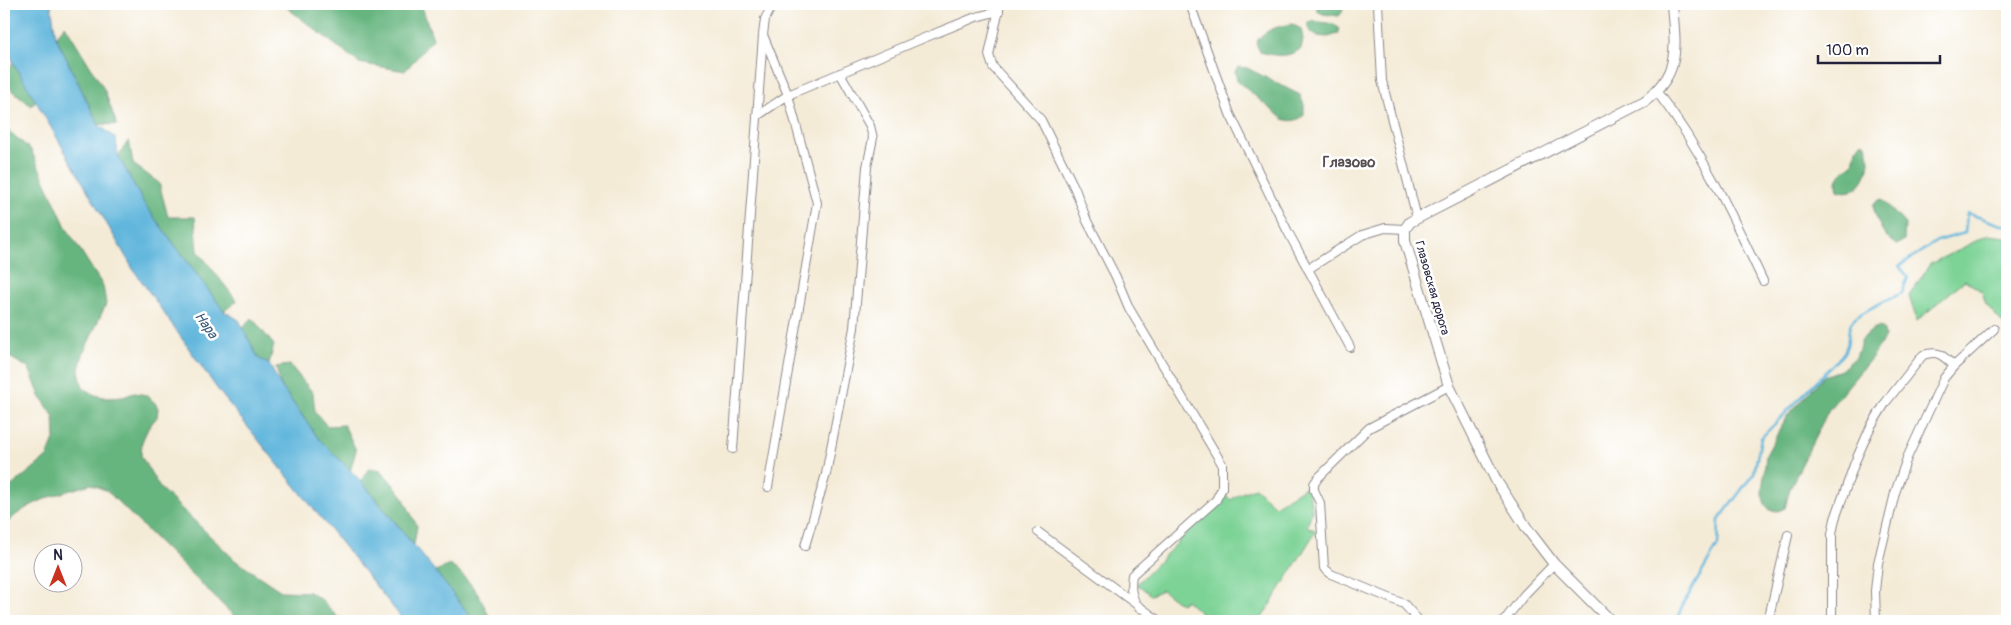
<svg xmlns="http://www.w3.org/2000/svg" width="2011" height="625" font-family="Pangolin,sans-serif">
<rect width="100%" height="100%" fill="#fff"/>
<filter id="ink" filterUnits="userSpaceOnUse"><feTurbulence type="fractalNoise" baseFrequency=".02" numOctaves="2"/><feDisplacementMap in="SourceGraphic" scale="10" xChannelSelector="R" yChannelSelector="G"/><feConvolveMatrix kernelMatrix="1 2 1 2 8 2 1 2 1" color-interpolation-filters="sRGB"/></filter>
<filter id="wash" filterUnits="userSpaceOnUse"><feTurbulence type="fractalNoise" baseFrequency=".0096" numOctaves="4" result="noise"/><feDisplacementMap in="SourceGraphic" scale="20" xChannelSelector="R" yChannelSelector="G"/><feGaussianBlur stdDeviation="1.12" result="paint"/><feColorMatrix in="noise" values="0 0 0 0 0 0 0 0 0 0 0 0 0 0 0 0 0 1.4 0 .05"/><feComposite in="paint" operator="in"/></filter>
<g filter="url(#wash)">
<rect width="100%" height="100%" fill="#f4ebd7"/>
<!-- green -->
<g fill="#7dd396" stroke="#507a68">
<polygon points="1988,235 2007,237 2007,324 2005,326 1986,304 1982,292 1965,280 1917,321 1909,296 1930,264"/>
<polygon points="1308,485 1312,511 1307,526 1316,531 1260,621 1209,621 1186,600 1181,604 1162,590 1151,595 1137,584 1225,494 1231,500 1239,494 1255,488 1275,506"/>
</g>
<!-- forest -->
<g fill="#66b57f" stroke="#446c5d">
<polygon points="282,4 421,4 433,39 405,71 359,63"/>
<polygon points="1327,4 1341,4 1343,11 1339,16 1323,14 1317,11 1317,7"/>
<polygon points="1313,21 1334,24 1340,29 1338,34 1328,37 1315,36 1308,28 1308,23"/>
<path d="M1292,24L1301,29L1303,39L1301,49C1286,58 1277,56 1260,52L1256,43C1263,30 1278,26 1292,24Z"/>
<polygon points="65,25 104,89 117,125 98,124 56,37"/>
<polygon points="13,62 36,100 31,106 4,83 4,77"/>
<path d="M1238,67L1247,68L1300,95L1304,105V115C1298,121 1291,122 1283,119L1237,81L1235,71Z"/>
<path d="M4,130L10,132L31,150L67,229L103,286L106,304L83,354L79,369L81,381L84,389L95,395L107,398L123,397L134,393L147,395L155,403L158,408L157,417L148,428L142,442L141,456L160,488L236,561L281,591L309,592L322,600L341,621H239L107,491L91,484C62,493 23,502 4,527V492L47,457L55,437L54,417L40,396L29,368L9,357L4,356Z"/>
<polygon points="129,140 133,164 159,183 168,217 195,217 198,251 237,301 224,311 145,205 118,156"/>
<path d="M1861,142L1866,144C1867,149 1869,154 1869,159C1869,177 1856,198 1838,190C1834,176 1843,171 1853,164L1856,149Z"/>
<path d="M1882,199L1905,224L1904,240L1897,245C1883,238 1877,221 1873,206L1877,201Z"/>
<polygon points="252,318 274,345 269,364 258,358 242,329"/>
<polygon points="1880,326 1884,330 1885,337 1873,356 1829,409 1790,488 1785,508 1778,511 1770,510 1765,504 1762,494 1766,455 1787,416 1824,376 1841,370 1856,357 1862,339 1873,329"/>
<polygon points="290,365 313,393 315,412 327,426 344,425 356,450 350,472 318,438 281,386 276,367"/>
<polygon points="369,468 381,470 402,495 417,526 414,545 361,481"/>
<path d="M450,565C472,581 481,597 491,621H474L435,571Z"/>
</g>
<!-- water -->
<polygon fill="#60b6dc" stroke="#416c8c" points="4,4 51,4 56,37 98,124 116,139 118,156 145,205 224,311 239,320 258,358 269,364 281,386 318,438 361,481 435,571 474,621 404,621 218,390 133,269 13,62 4,36"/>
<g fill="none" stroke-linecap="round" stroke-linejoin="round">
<!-- stream -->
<path stroke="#60b6dc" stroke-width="2.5" d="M1676,621L1682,606L1718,545L1719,520L1754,473L1761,438L1842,355C1851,343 1846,338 1850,325C1853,314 1890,299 1902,293L1908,277L1899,266L1937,241L1965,233L1967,213L2001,225H2007"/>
</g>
</g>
<g filter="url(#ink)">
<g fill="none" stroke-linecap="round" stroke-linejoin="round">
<!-- minor casing -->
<g stroke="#8b8689" stroke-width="10">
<g id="minor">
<path d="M1000,4L989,55L993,67L1041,120L1075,189L1087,221L1116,277L1129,308L1222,464V488L1216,500L1132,575C1130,589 1131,597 1139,608"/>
<polyline points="1190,4 1230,114 1288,232 1350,347"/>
<polyline points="1378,4 1382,81 1417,218"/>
<polyline points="763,35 788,95 817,203 768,487"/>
<path d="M1657,92C1702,150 1732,215 1763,281"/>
<polyline points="757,116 788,95 924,38 976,17 999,11"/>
<polyline points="1308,269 1362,235 1385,228 1405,229"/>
<polyline points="733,449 763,35 765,19 773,4"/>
<polyline points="1038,532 1159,621"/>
<polyline points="805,546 826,474 854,328 867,167 873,138 870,126 840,73"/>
<polyline points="1419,621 1404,604 1331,574 1324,568 1320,503 1314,490 1314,484 1318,478 1369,428 1449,386"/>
<polyline points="1504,621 1524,595 1554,564"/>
<polyline points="1768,621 1788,535"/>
<path d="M1832,621V534L1835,519L1855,462L1871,426L1886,402L1923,355C1939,350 1942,355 1954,366"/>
<polyline points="1876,621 1875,591 1878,563 1895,493 1907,458 1944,378 1954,366 1994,329"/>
</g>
</g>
<!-- tertiary casing -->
<g stroke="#8b8689" stroke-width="12">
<path id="tertiary" d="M1611,621L1554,564L1528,530L1497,482L1449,386L1405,241V229L1410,222L1645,101C1682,72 1675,46 1672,4"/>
</g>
<!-- minor -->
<use href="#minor" stroke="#fff" stroke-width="8"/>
<!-- tertiary -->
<use href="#tertiary" stroke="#fff" stroke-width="10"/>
</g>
</g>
<g text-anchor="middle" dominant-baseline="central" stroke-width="5" stroke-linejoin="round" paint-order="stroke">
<!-- street labels -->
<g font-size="12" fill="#22223b" stroke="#fff">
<text transform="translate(1432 288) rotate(74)">Глазовская дорога</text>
</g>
<!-- water labels -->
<g font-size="14" font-style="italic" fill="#3b5d7b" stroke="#fff">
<text transform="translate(206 325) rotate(55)">Нара</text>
</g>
<!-- quarter labels -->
<g font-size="15" font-weight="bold" fill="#584e51" stroke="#fff">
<text x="1349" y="162">Глазово</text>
</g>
</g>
<!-- margin -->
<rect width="2011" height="625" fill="none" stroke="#fff" stroke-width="20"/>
<!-- north arrow -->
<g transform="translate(58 568)"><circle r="24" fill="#ffffff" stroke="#a7a7b1"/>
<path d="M0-4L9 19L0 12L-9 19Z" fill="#c8321e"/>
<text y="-8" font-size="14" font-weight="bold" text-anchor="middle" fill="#22223b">N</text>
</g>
<!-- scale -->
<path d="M1818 55v8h122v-8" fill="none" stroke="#22223b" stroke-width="2.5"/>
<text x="1826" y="55" font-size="15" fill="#22223b" stroke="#ffffff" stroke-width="4" paint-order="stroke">100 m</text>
</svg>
